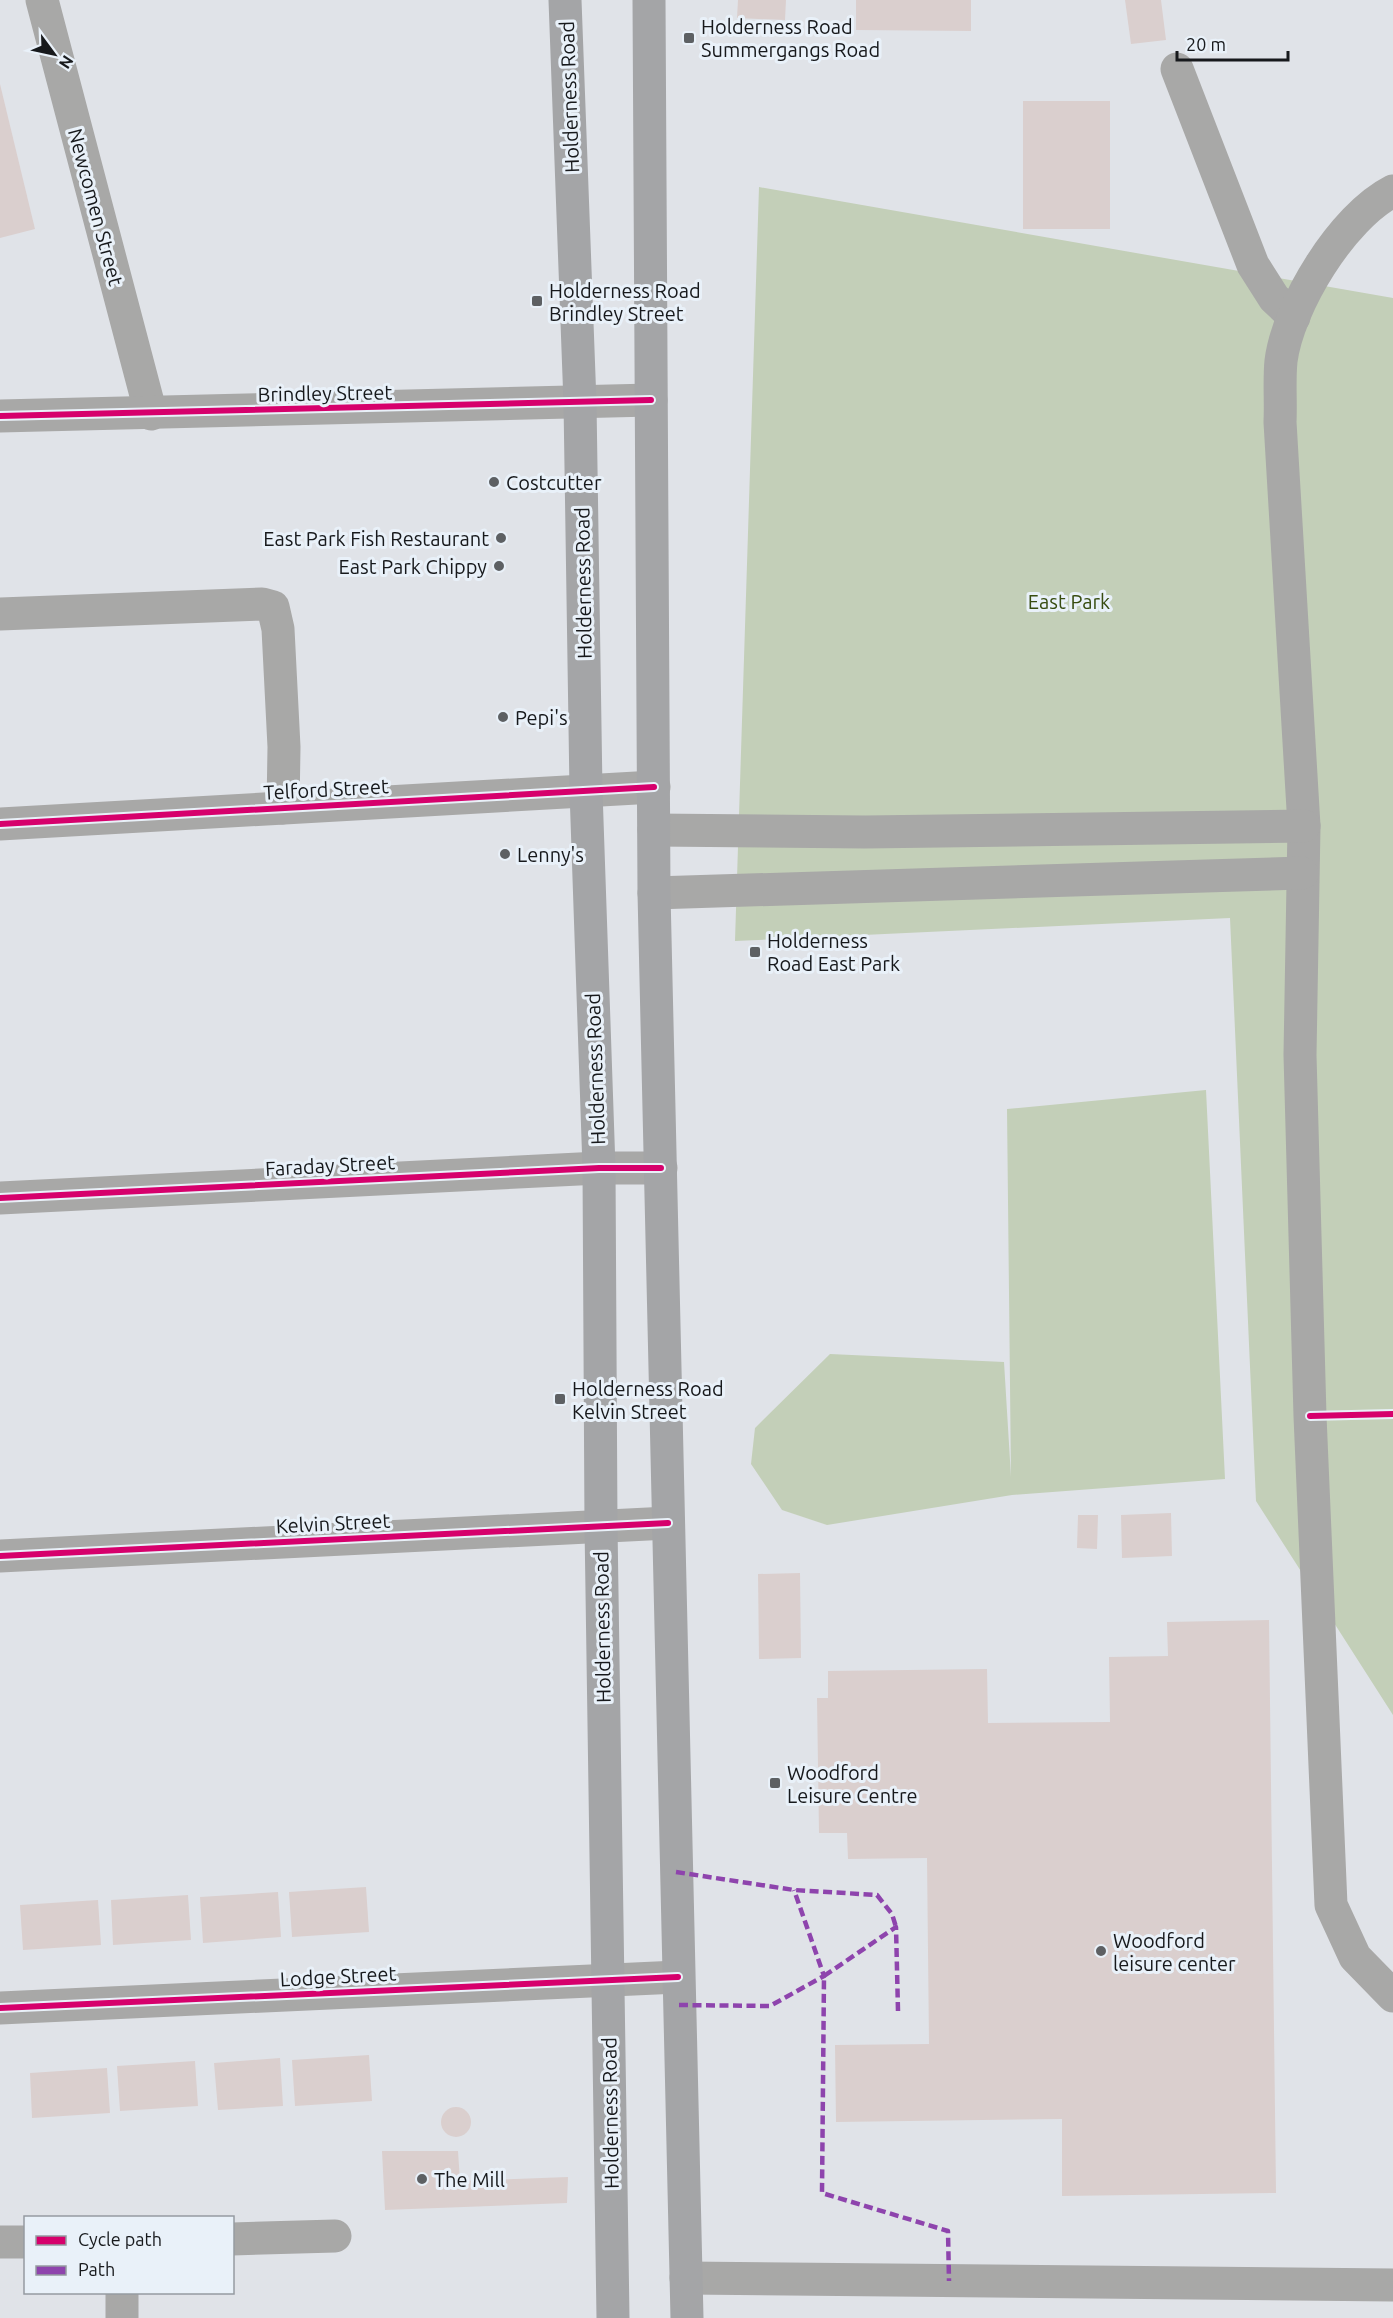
<svg xmlns="http://www.w3.org/2000/svg" width="1393" height="2318" font-family="Ubuntu,sans-serif">
<rect width="100%" height="100%" fill="#e0e3e8"/>
<!-- green -->
<g fill="#c3cfb8">
<polygon points="759,187 1393,298 1393,1715 1256,1501 1230,918 735,941"/>
<polygon points="1206,1090 1225,1479 1012,1495 827,1525 782,1510 751,1464 755,1428 830,1354 1004,1362 1011,1477 1007,1109"/>
</g>
<!-- building -->
<g fill="#dacfce">
<polygon points="738,0 786,0 785,20 737,18"/>
<polygon points="856,0 971,0 971,31 856,30"/>
<polygon points="1125,0 1161,0 1166,40 1131,44"/>
<polygon points="0,84 35,229 0,238"/>
<rect x="1023" y="101" width="87" height="128"/>
<polygon points="1171,1513 1172,1556 1122,1558 1121,1515"/>
<polygon points="1078,1515 1098,1515 1097,1549 1077,1548"/>
<polygon points="800,1573 801,1658 759,1659 758,1574"/>
<polygon points="1269,1620 1276,2193 1062,2196 1062,2119 836,2122 835,2045 929,2044 927,1858 848,1859 847,1833 819,1833 817,1698 828,1698 828,1671 987,1669 988,1723 1110,1722 1109,1657 1168,1656 1167,1622"/>
<polygon points="366,1887 369,1932 292,1937 289,1892"/>
<polygon points="278,1892 281,1937 203,1943 200,1897"/>
<polygon points="188,1895 191,1940 113,1945 111,1900"/>
<polygon points="98,1900 101,1945 23,1950 20,1905"/>
<polygon points="369,2055 372,2101 295,2106 292,2060"/>
<polygon points="280,2058 283,2106 218,2110 214,2063"/>
<polygon points="195,2061 198,2106 120,2111 117,2066"/>
<polygon points="107,2068 110,2113 32,2118 30,2073"/>
<circle cx="456" cy="2122" r="15"/>
<polygon points="382,2151 458,2151 460,2181 568,2177 567,2203 385,2210"/>
</g>
<g fill="none" stroke-linecap="round" stroke-linejoin="round">
<!-- minor -->
<g stroke="#a8a8a7" stroke-width="33">
<polyline points="42,0 151,414"/>
<polyline points="1177,69 1253,265 1274,298 1294,317"/>
<path d="M1393,191C1342,217 1288,306 1281,361C1279,381 1281,402 1280,422L1304,826L1300,1055L1310,1416L1331,1905L1355,1957L1393,1996"/>
<polyline points="0,416 651,400"/>
<polyline points="0,614 262,604 273,607 278,629 284,747 283,808"/>
<polyline points="0,824 654,787"/>
<polyline points="654,830 865,832 1304,826"/>
<polyline points="654,893 1302,873"/>
<polyline points="0,1198 599,1168 661,1168"/>
<polyline points="0,1556 668,1523"/>
<polyline points="0,2008 678,1977"/>
<polyline points="232,2239 335,2236"/>
<polyline points="0,2242 26,2242"/>
<polyline points="686,2278 1393,2285"/>
<polyline points="122,2318 122,2292"/>
</g>
<!-- highway -->
<g stroke="#a4a5a7" stroke-width="33">
<polyline points="565,0 580,403 586,791 599,1168 601,1526 613,2318"/>
<polyline points="649,0 654,893 687,2318"/>
</g>
<!-- quiet -->
<g stroke="#8e44ad" stroke-width="4.5" stroke-dasharray="9 4.5" stroke-linecap="butt">
<polyline points="676,1872 794,1890 877,1895 892,1914 896,1927"/>
<polyline points="679,2005 770,2006 824,1976 794,1890"/>
<polyline points="898,2011 896,1927 824,1976 822,2193 948,2231 949,2281"/>
</g>
<!-- cycleway casing -->
<g stroke="#e9f1f9" stroke-width="10">
<g id="cycleway">
<polyline points="0,416 651,400"/>
<polyline points="0,824 654,787"/>
<polyline points="0,1198 599,1168 661,1168"/>
<polyline points="1310,1416 1393,1414"/>
<polyline points="0,1556 668,1523"/>
<polyline points="0,2008 678,1977"/>
</g>
</g>
<!-- cycleway -->
<use href="#cycleway" stroke="#d6006c" stroke-width="6"/>
</g>
<!-- markers -->
<g fill="#5d6063" stroke="#e9f1f9" stroke-width="2">
<rect x="683" y="32" width="12" height="12" rx="3"/>
<rect x="531" y="295" width="12" height="12" rx="3"/>
<circle cx="494" cy="482" r="6"/>
<circle cx="501" cy="538" r="6"/>
<circle cx="499" cy="566" r="6"/>
<circle cx="503" cy="717" r="6"/>
<circle cx="505" cy="854" r="6"/>
<rect x="749" y="946" width="12" height="12" rx="3"/>
<rect x="554" y="1393" width="12" height="12" rx="3"/>
<rect x="769" y="1777" width="12" height="12" rx="3"/>
<circle cx="1101" cy="1951" r="6"/>
<circle cx="422" cy="2179" r="6"/>
</g>
<g text-anchor="middle" dominant-baseline="central" stroke-width="6" stroke-linejoin="round" paint-order="stroke">
<!-- poi labels -->
<g font-size="20" fill="#17191c" stroke="#e9f1f9" text-anchor="start">
<text x="701" y="26">Holderness Road<tspan x="701" dy="23">Summergangs Road</tspan></text>
<text x="549" y="290">Holderness Road<tspan x="549" dy="23">Brindley Street</tspan></text>
<text x="506" y="482">Costcutter</text>
<text x="489" y="538" text-anchor="end">East Park Fish Restaurant</text>
<text x="487" y="566" text-anchor="end">East Park Chippy</text>
<text x="515" y="717">Pepi's</text>
<text x="517" y="854">Lenny's</text>
<text x="767" y="940">Holderness<tspan x="767" dy="23">Road East Park</tspan></text>
<text x="572" y="1388">Holderness Road<tspan x="572" dy="23">Kelvin Street</tspan></text>
<text x="787" y="1772">Woodford<tspan x="787" dy="23">Leisure Centre</tspan></text>
<text x="1113" y="1940">Woodford<tspan x="1113" dy="23">leisure center</tspan></text>
<text x="434" y="2179">The Mill</text>
</g>
<!-- street labels -->
<g font-size="20" fill="#17191c" stroke="#e9f1f9">
<text transform="translate(569 97) rotate(-92)">Holderness Road</text>
<text transform="translate(96 207) rotate(75)">Newcomen Street</text>
<text transform="translate(325 393) rotate(-1)">Brindley Street</text>
<text transform="translate(583 583) rotate(-91)">Holderness Road</text>
<text transform="translate(326 789) rotate(-3)">Telford Street</text>
<text transform="translate(595 1069) rotate(-92)">Holderness Road</text>
<text transform="translate(330 1165) rotate(-3)">Faraday Street</text>
<text transform="translate(333 1523) rotate(-3)">Kelvin Street</text>
<text transform="translate(602 1627) rotate(-91)">Holderness Road</text>
<text transform="translate(338 1976) rotate(-3)">Lodge Street</text>
<text transform="translate(610 2113) rotate(-91)">Holderness Road</text>
</g>
<!-- park labels -->
<g font-size="20" fill="#374c10" stroke="#e9f1f9">
<text x="1069" y="601">East Park</text>
</g>
</g>
<!-- legend -->
<rect x="24" y="2216" width="210" height="78" fill="#e9f1f9" stroke="#959ba1" stroke-width="1.5"/>
<rect x="36" y="2236" width="30" height="9" fill="#d6006c" stroke="#959ba1" stroke-width="1.5"/>
<text x="78" y="2246" font-size="18" fill="#17191c">Cycle path</text>
<rect x="36" y="2266" width="30" height="9" fill="#8e44ad" stroke="#959ba1" stroke-width="1.5"/>
<text x="78" y="2276" font-size="18" fill="#17191c">Path</text>
<!-- north arrow -->
<g transform="translate(54 54) rotate(123)" stroke="#e9f1f9" stroke-width="4.5" paint-order="stroke">
<path d="M0-4.5L10 22L0 15L-10 22Z" fill="#17191c"/>
<text y="-9" font-size="16" font-weight="bold" text-anchor="middle" fill="#17191c">N</text>
</g>
<!-- scale -->
<path d="M1177 51v9h111v-9" fill="none" stroke="#17191c" stroke-width="3"/>
<text x="1186" y="51" font-size="18" fill="#17191c" stroke="#e9f1f9" stroke-width="4.5" paint-order="stroke">20 m</text>
</svg>
